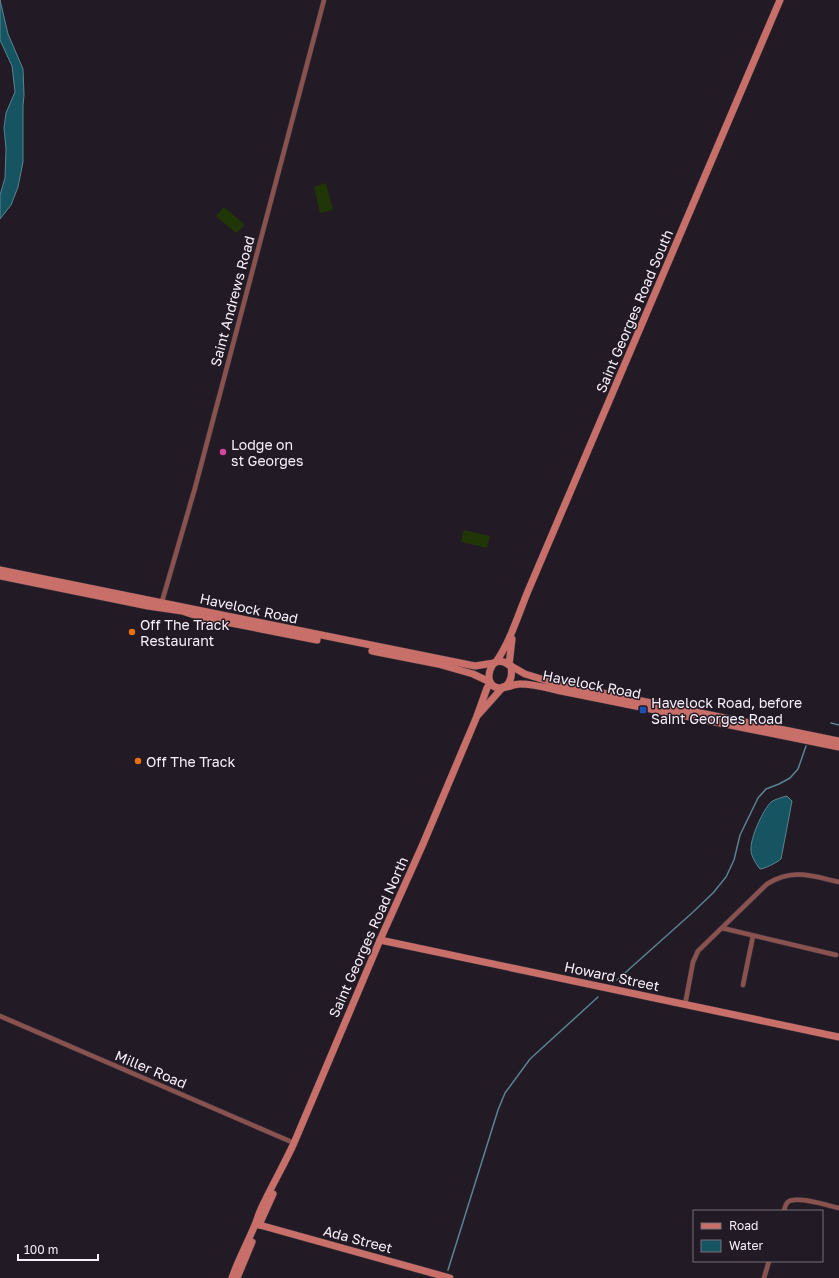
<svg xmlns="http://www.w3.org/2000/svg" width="839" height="1278" font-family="'Golos Text',sans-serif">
<rect width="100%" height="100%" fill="#221a25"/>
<!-- green -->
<g fill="#213607">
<polygon points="326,183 333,210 320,213 314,187"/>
<polygon points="224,207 243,223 244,226 236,233 216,216"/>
<polygon points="464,530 490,536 487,548 461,542"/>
</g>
<!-- water -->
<g fill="#175462" stroke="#5a838f">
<polygon points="0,0 8,34 23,69 24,95 23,106 23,162 18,187 11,205 0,219 0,195 5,178 6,149 4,128 6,113 15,92 12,66 0,40"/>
<path d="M786,796L788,797L792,801L781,859C778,862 764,869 760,869C756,864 751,856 751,850C750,838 763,810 771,802C775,799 781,798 786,796Z"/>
</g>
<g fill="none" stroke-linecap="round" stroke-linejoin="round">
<!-- stream -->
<g stroke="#5a838f" stroke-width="1.5">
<polyline points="831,723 839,725"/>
<polyline points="617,980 692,913 713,893 726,877 734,860 740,835 758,798 766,789 779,784 790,778 798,769 806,746"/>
<polyline points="448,1270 498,1110 505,1093 530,1059 598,997"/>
</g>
<!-- street casing -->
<g stroke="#3c343e" stroke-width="5.5">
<g id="street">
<polyline points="161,605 195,488 324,0"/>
<polyline points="722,928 836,955"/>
<polyline points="743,985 753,936"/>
<path d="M685,1005L693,962L698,951L767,884C793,868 812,876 839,882"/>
<polyline points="0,1016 294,1143"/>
<path d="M784,1211C785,1208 785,1204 788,1202C796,1195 829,1206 839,1208"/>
<polyline points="764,1278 769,1261"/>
</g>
</g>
<!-- secondary casing -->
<g stroke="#3c343e" stroke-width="8">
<g id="secondary">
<polyline points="0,570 475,666 494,663 498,661 504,662 525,674 558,684 839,741"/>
<polyline points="0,576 148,606 182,611 200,617 317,640"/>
<polyline points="372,651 438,664 473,674 490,682"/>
<path d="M496,662C511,640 518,615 528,591L780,0"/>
<path d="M494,663C488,671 485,686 499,688C506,689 513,684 520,684C534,684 548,688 561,691L839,747"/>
<polyline points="509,665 512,639"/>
<path d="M505,687C512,681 512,674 511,666"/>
<polyline points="478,715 503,687"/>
<polyline points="380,940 839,1037"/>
<polyline points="256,1224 450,1278"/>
<polyline points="259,1225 273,1194"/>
<path d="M232,1278C238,1260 247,1244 254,1227C257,1221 258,1215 261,1209C271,1187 284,1165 294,1143L380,940L423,844L477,716L487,688L490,683"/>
<polyline points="237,1278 252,1242"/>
</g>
</g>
<!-- street -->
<use href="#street" stroke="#8a524e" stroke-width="4.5"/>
<!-- secondary -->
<use href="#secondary" stroke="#c86f69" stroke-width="7"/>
</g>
<!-- markers -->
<circle fill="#d1479c" stroke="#221a25" stroke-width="1.5" cx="223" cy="452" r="4"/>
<g fill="#e8710a" stroke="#221a25" stroke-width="1.5">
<circle cx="132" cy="632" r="4"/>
<circle cx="138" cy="761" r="4"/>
</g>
<rect fill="#1a4fb4" stroke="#221a25" stroke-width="1.5" x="639" y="706" width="8" height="8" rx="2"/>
<g text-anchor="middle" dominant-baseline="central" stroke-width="3" stroke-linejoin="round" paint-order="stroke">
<!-- street labels -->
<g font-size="14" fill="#f7f0f8" stroke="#221a25">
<text transform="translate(232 301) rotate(-75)">Saint Andrews Road</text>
<text transform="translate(634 311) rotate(-67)">Saint Georges Road South</text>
<text transform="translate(249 608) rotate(12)">Havelock Road</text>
<text transform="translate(592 684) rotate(11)">Havelock Road</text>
<text transform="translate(368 937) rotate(-66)">Saint Georges Road North</text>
<text transform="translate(612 976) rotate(12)">Howard Street</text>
<text transform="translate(151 1069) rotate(23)">Miller Road</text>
<text transform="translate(358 1239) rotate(15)">Ada Street</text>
</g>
<!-- poi labels -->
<g font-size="14" fill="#f7f0f8" stroke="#221a25" text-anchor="start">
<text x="231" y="444">Lodge on<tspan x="231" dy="16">st Georges</tspan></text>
<text x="140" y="624">Off The Track<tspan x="140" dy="16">Restaurant</tspan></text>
<text x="651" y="702">Havelock Road, before<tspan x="651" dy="16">Saint Georges Road</tspan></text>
<text x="146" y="761">Off The Track</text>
</g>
</g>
<!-- legend -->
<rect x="693" y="1210" width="130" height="52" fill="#221a25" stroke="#777079"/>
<rect x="701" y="1223" width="20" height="6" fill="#c86f69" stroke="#777079"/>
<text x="729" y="1230" font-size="12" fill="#f7f0f8">Road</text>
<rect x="701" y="1240" width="20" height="12" fill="#175462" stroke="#777079"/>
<text x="729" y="1250" font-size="12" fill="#f7f0f8">Water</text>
<!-- scale -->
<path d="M18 1254v6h80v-6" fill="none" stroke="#f7f0f8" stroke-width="2"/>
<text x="24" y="1254" font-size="12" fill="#f7f0f8" stroke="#221a25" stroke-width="3" paint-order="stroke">100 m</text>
</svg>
